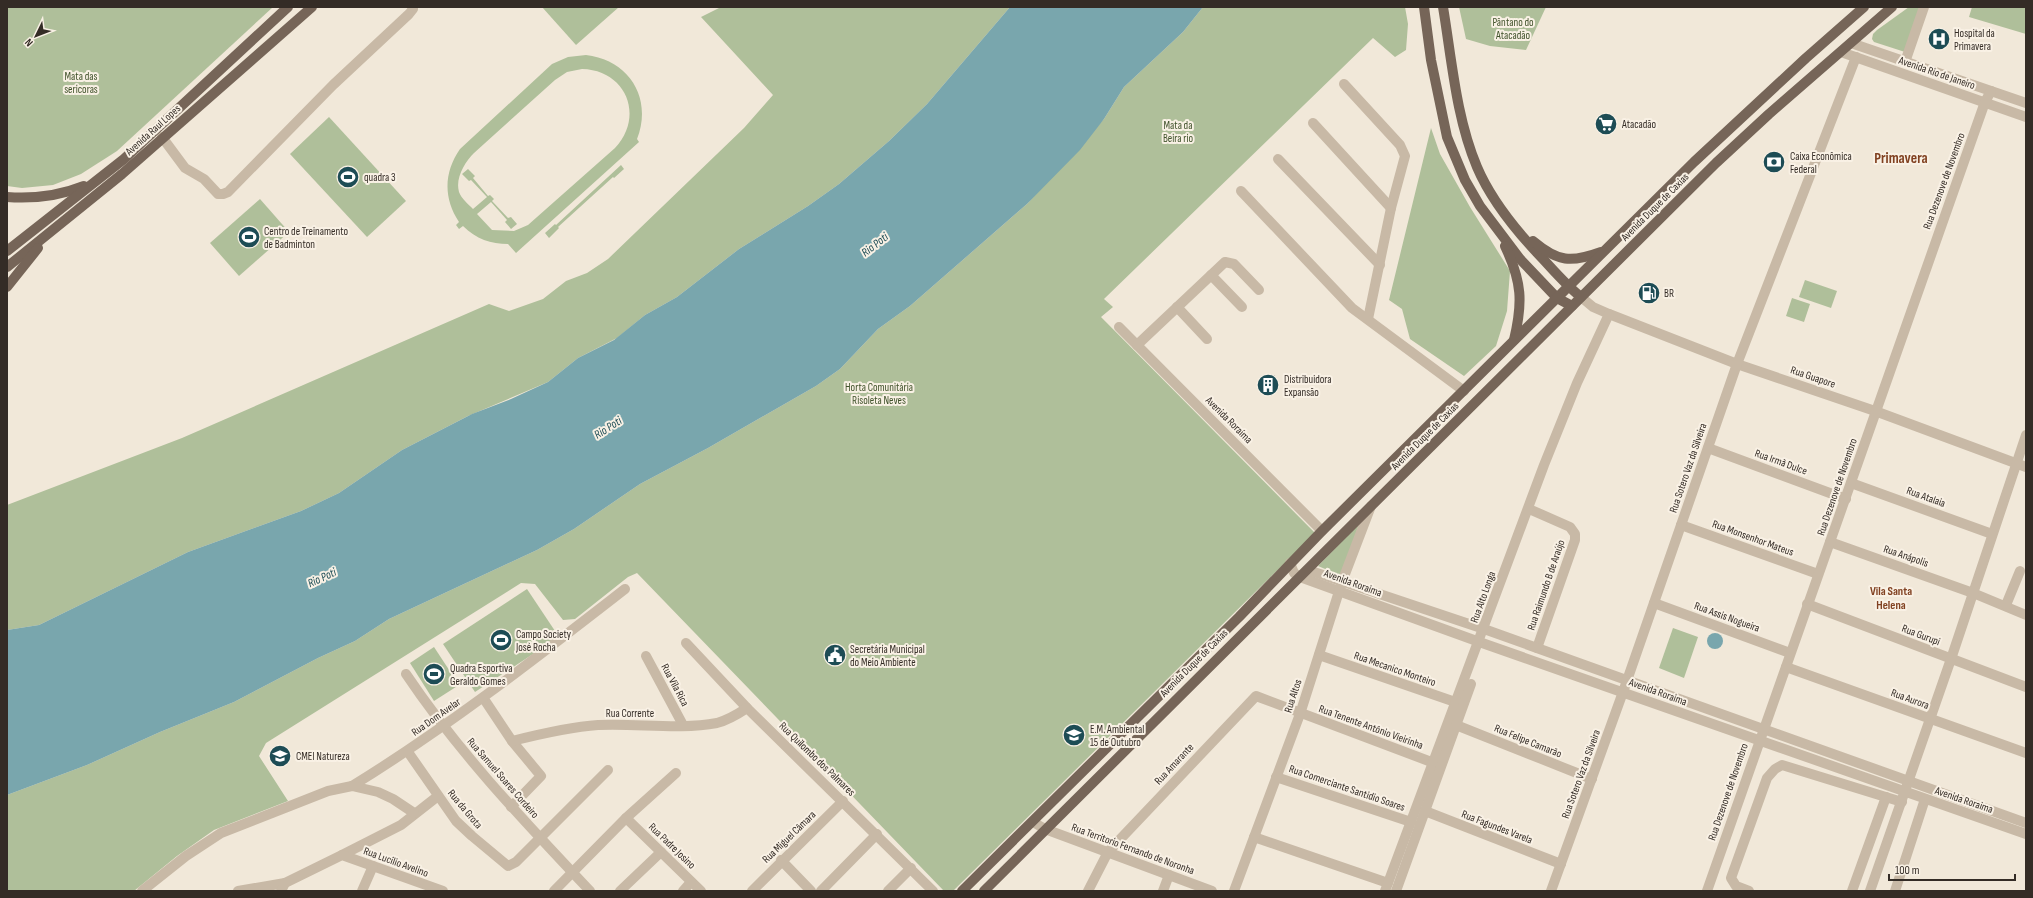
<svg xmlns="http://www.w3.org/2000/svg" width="2033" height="898" font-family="'Sofia Sans Condensed',sans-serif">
<rect width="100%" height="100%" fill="#f1e8d9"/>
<!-- green -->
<g fill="#afbf9a" fill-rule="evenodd">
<polygon points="7,7 273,7 117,151 81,174 53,185 22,188 7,186"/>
<polygon points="542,7 619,7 576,45"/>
<polygon points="721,7 1010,7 927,104 889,141 839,184 808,206 739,249 677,297 645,315 617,338 578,358 548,382 468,416 402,450 339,493 301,511 188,552 39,625 7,630 7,505 182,438 489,304 509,311 543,299 566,281 587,273 608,259 744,128 773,95 701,17"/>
<polygon points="1203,7 1405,7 1408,24 1406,50 1395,57 1373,38 1104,299 1113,307 1101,317 1315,533 953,891 944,891 637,573 628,577 575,619 563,620 535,584 521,583 266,743 259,756 288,801 214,830 177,856 134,891 7,891 7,795 87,765 160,732 234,702 318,658 355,641 389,619 537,550 574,529 640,484 708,448 816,386 840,369 878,329 910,306 1027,204 1104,119 1124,87 1183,32"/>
<polygon points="1459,7 1546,7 1526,50 1490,46 1466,39"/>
<polygon points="1909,7 1922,7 1905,52 1874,42 1872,39 1873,34 1877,30"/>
<polygon points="1972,7 2026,7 2026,34 1969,17"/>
<path d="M586,55C629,60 653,98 637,139L639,142L516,253L508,244C491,244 476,239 463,226L459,229L456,225L459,222C443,198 444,172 460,149L552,64L568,57ZM582,69C626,70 645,116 615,148L528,225L514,231L492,230L477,214L491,202L507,220L505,222L511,229L517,224L511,217L508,218L492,201L494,199L490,195L488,196L473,178L475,176L468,169L462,174L469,181L471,180L487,197L473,209C469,205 461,198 459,192C455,178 465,162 474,153L555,80L567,72Z"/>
<polygon points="329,117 406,201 367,237 290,154"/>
<polygon points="1431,128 1440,154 1470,207 1510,271 1507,311 1496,346 1464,376 1410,339 1402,309 1389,300"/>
<polygon points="621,165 624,169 614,178 613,177 558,227 559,228 549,238 545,233 555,224 556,225"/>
<polygon points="260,199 289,232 239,276 210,243"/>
<polygon points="1805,280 1837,291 1831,308 1799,297"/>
<polygon points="1792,298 1810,304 1804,322 1786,316"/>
<polygon points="1359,524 1342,576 1318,566"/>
<polygon points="527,589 559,637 475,692 443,644"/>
<polygon points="1673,628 1698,637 1684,678 1659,668"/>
<polygon points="434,647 459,685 434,701 410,663"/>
</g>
<!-- water -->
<g fill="#79a6ad">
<polygon points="1010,7 1203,7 1183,32 1124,87 1104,119 1080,150 1027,204 910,306 878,329 840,369 816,386 708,448 640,484 574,529 537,550 389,619 355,641 318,658 234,702 160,732 87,765 7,795 7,630 39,625 188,552 301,511 339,493 402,450 472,414 511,399 548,382 578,358 614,340 645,315 677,297 739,249 808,206 839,184 889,141 927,104"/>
<circle cx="1715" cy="641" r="8"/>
</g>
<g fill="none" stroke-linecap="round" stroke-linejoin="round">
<!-- minor -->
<g stroke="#c8b9a6" stroke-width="10">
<polyline points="1851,43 2026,103"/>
<polyline points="1841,52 2026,117"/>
<polyline points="1905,62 1924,7"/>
<polyline points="1344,84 1400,145 1405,156 1391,208 1368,319"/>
<polyline points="1313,123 1391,208"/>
<polyline points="162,137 185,168 204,179 218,194 223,194 228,192 333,85 409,14 413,9 412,7"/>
<polyline points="1278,159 1380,265"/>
<polyline points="1241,191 1352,308 1464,391"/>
<polyline points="1211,275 1242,307"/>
<polyline points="1581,297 1593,307 1609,314 1737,364 1875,411 2026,467"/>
<polyline points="1177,307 1207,339"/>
<polyline points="1119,327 1322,531"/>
<polyline points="1137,345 1225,262 1234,264 1259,290"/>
<polyline points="1708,448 1846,499"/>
<polyline points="1851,483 1992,534"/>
<polyline points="1529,509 1570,527 1575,534 1575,540 1537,648"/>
<polyline points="1681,525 1818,574"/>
<polyline points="1830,542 1973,593 2026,615"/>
<polyline points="1290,563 1294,573 1300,577 1485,644 2026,834"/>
<polyline points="1308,570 1484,629 2026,823"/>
<polyline points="1654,603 1790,653"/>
<polyline points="1807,604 2026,687"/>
<polyline points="2006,605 2020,571"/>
<polyline points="686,643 747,708 933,891"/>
<polyline points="1319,655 1461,704"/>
<polyline points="646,656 683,725"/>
<polyline points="1786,667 2026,753"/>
<path d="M406,674C459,753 525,822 590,891"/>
<polyline points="484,699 512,741 541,776 511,807"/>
<polyline points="1456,725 1592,779"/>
<path d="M512,741C540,734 569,727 598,725C637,723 679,730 717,723C728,720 738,714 747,708"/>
<polyline points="408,752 456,821 472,836 508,866 516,862 608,770"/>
<polyline points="1276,777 1411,822"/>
<path d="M352,786C448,727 536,658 625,589"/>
<polyline points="1425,811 1561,864"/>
<polyline points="626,818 701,891"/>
<polyline points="1033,822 1045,829 1212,891"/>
<polyline points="1254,837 1388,883"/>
<polyline points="342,855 401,825 438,796"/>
<polyline points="781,860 811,891"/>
<polyline points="142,891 186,856 221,833 328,791 352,786 378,792 393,799 414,813"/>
<polyline points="238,891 285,883"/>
<polyline points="281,891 285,883 342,855 443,891"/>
<polyline points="362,891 373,866"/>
<polyline points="554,891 626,818 676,773"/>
<polyline points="620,891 661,852"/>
<polyline points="683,891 691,882"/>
<polyline points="752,891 843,801"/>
<polyline points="821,891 877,834"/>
<polyline points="888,891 911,868"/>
<polyline points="1088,891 1108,852 1256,696 1434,763"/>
<polyline points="1163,891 1169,875"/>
<polyline points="1234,891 1300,714 1342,582 1371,506"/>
<polyline points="1385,891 1544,465 1577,383 1609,314"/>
<polyline points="1396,891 1471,684"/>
<polyline points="1551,891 1623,692 1737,364 1856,57"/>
<polyline points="1707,891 1985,102 1991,91"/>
<polyline points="1749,891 1736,886 1731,878 1767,778 1775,769 1782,765 1902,802"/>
<polyline points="1852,891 1886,797"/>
<polyline points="1870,891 1951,659 2026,435"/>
<polyline points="1895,891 1925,799"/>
</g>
<!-- major -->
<g stroke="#766558" stroke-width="10">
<polyline points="1424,7 1431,60 1447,137 1465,180 1480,206 1520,259 1557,298 1572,306"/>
<path d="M1443,7C1452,61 1456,117 1477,167C1491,200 1518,233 1543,259C1555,272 1567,286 1581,297"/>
<path d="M7,197C34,199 59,196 84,186"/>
<path d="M1533,241C1558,262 1571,263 1601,252"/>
<path d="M1505,246C1522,282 1523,302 1514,340"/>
<polyline points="7,251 124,159 288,7"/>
<polyline points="7,267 122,174 312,7"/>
<polyline points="7,287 38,248"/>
<polyline points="962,891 1239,617 1322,531 1694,162 1806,58 1864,7"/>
<polyline points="984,891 1716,163 1769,114 1892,7"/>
</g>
</g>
<!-- icons -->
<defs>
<g id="hospital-disc" transform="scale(1.15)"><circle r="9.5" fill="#1d4c55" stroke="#f9f1e5"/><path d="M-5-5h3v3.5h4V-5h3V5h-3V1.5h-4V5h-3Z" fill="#fff"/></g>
<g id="supermarket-disc" transform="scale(1.15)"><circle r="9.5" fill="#1d4c55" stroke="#f9f1e5"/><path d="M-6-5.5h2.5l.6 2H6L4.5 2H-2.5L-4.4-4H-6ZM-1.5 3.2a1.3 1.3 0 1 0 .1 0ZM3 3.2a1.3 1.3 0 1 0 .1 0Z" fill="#fff"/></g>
<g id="bank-disc" transform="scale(1.15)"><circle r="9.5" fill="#1d4c55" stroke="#f9f1e5"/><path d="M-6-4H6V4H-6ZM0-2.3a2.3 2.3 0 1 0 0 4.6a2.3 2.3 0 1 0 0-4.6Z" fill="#fff"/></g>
<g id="stadium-disc" transform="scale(1.15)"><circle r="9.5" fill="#1d4c55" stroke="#f9f1e5"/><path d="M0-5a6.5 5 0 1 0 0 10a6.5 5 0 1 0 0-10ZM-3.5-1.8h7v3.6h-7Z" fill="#fff"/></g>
<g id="fuel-disc" transform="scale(1.15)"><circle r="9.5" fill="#1d4c55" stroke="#f9f1e5"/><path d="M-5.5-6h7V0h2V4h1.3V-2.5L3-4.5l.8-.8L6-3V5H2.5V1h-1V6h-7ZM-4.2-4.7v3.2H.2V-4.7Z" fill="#fff"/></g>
<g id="building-disc" transform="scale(1.15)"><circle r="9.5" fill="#1d4c55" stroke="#f9f1e5"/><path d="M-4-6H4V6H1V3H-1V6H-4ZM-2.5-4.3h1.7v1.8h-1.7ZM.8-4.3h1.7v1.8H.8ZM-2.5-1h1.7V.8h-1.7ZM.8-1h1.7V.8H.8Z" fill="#fff"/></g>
<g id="civic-disc" transform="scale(1.15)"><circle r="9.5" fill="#1d4c55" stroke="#f9f1e5"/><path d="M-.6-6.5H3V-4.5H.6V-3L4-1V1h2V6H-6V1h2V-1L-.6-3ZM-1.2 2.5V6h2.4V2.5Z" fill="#fff"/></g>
<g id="school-disc" transform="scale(1.15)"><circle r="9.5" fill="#1d4c55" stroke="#f9f1e5"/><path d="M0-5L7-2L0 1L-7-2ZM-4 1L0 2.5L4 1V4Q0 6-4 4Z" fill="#fff"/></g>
</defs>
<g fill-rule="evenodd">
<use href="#hospital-disc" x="1939" y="39"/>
<use href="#supermarket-disc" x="1606" y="124"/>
<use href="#bank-disc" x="1774" y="162"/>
<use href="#stadium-disc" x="348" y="177"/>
<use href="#stadium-disc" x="249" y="237"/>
<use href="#fuel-disc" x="1649" y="293"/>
<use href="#building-disc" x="1268" y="385"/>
<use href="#stadium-disc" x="501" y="640"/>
<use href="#civic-disc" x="835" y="655"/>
<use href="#stadium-disc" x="434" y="674"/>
<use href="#school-disc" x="1074" y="735"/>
<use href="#school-disc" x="280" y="756"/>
</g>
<g text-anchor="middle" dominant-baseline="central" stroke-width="4" stroke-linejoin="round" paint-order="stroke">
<!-- park labels -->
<g font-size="11" fill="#40522b" stroke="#f9f1e5">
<text x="1513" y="22">Pântano do<tspan x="1513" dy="13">Atacadão</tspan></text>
<text x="81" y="76">Mata das<tspan x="81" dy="13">sericoras</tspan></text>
<text x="1178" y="125">Mata da<tspan x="1178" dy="13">Beira rio</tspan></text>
<text x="879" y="387">Horta Comunitária<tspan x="879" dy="13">Risoleta Neves</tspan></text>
</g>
<!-- poi labels -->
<g font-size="11" fill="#342c26" stroke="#f9f1e5" text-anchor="start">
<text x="1954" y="33">Hospital da<tspan x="1954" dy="13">Primavera</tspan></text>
<text x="1622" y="124">Atacadão</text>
<text x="1790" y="156">Caixa Econômica<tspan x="1790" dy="13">Federal</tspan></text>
<text x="364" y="177">quadra 3</text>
<text x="264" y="231">Centro de Treinamento<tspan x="264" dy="13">de Badminton</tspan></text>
<text x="1664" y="293">BR</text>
<text x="1284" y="379">Distribuidora<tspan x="1284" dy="13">Expansão</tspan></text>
<text x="516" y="634">Campo Society<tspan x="516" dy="13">José Rocha</tspan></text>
<text x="850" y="649">Secretária Municipal<tspan x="850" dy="13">do Meio Ambiente</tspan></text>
<text x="450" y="668">Quadra Esportiva<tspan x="450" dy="13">Geraldo Gomes</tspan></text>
<text x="1090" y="729">E.M. Ambiental<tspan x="1090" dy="13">15 de Outubro</tspan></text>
<text x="296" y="756">CMEI Natureza</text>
</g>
<!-- street labels -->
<g font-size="11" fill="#342c26" stroke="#f9f1e5">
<text transform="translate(1937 73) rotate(19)">Avenida Rio de Janeiro</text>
<text transform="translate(153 130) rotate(-42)">Avenida Raul Lopes</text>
<text transform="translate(1944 181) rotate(-70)">Rua Dezenove de Novembro</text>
<text transform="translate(1655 207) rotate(-45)">Avenida Duque de Caxias</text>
<text transform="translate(1813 377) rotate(19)">Rua Guapore</text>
<text transform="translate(1229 420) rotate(45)">Avenida Roraíma</text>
<text transform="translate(1425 436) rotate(-45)">Avenida Duque de Caxias</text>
<text transform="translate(1781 462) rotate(20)">Rua Irmã Dulce</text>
<text transform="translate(1688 468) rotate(-71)">Rua Sotero Vaz da Silveira</text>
<text transform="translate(1837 487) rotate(-71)">Rua Dezenove de Novembro</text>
<text transform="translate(1926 497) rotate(20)">Rua Atalaia</text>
<text transform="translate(1753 538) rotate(20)">Rua Monsenhor Mateus</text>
<text transform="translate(1906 556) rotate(19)">Rua Anápolis</text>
<text transform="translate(1353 583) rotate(20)">Avenida Roraima</text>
<text transform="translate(1546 585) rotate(-71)">Rua Raimundo B de Araújo</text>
<text transform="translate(1483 597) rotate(-70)">Rua Alto Longa</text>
<text transform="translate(1727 617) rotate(20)">Rua Assis Nogueira</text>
<text transform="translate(1921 635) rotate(21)">Rua Gurupi</text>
<text transform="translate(1194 663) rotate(-45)">Avenida Duque de Caxias</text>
<text transform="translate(1395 669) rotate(19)">Rua Mecanico Monteiro</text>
<text transform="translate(675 685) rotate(62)">Rua Vila Rica</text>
<text transform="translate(1658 692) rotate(20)">Avenida Roraima</text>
<text transform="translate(1293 696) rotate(-72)">Rua Altos</text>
<text transform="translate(1910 699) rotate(20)">Rua Aurora</text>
<text x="630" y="713">Rua Corrente</text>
<text transform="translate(436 717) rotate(-35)">Rua Dom Avelar</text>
<text transform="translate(1371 727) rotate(20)">Rua Tenente Antônio Vieirinha</text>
<text transform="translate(1528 741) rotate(22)">Rua Felipe Camarão</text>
<text transform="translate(817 759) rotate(44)">Rua Quilombo dos Palmares</text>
<text transform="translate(1174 764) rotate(-47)">Rua Amarante</text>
<text transform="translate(1581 774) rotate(-70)">Rua Sotero Vaz da Silveira</text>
<text transform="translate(503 778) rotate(49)">Rua Samuel Soares Cordeiro</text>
<text transform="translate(1347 788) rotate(19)">Rua Comerciante Santidio Soares</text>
<text transform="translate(1728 792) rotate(-71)">Rua Dezenove de Novembro</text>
<text transform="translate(1964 800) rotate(19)">Avenida Roraima</text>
<text transform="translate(465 809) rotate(50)">Rua da Grota</text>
<text transform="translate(1497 827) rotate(21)">Rua Fagundes Varela</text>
<text transform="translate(789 837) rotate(-44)">Rua Miguel Câmara</text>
<text transform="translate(672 846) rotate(44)">Rua Padre Josino</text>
<text transform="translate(1133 849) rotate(20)">Rua Territorio Fernando de Noronha</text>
<text transform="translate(396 862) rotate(20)">Rua Lucílio Avelino</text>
</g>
<!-- water labels -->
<g font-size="12" font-style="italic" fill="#1d4c55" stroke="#f9f1e5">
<text transform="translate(875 245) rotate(-38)">Rio Poti</text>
<text transform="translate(608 428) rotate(-33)">Rio Poti</text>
<text transform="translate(322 578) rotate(-25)">Rio Poti</text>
</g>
<!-- neighbourhood labels -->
<g font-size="12" font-weight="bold" fill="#814121" stroke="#f9f1e5">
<text x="1891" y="591">Vila Santa<tspan x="1891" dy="14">Helena</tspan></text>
</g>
<!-- district labels -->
<g font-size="15" font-weight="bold" fill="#814121" stroke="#f9f1e5">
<text x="1901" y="158">Primavera</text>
</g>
</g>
<!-- border -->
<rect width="2033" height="898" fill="none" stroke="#342c26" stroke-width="16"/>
<!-- north arrow -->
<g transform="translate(36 36) rotate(227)" stroke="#f9f1e5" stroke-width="3" paint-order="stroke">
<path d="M0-3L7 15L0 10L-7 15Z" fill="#342c26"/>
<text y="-6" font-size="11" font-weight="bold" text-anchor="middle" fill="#342c26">N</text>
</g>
<!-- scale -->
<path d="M1889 874v6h126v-6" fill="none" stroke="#342c26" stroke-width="2"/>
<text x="1895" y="874" font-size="12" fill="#342c26" stroke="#f9f1e5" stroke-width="3" paint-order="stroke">100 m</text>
</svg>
